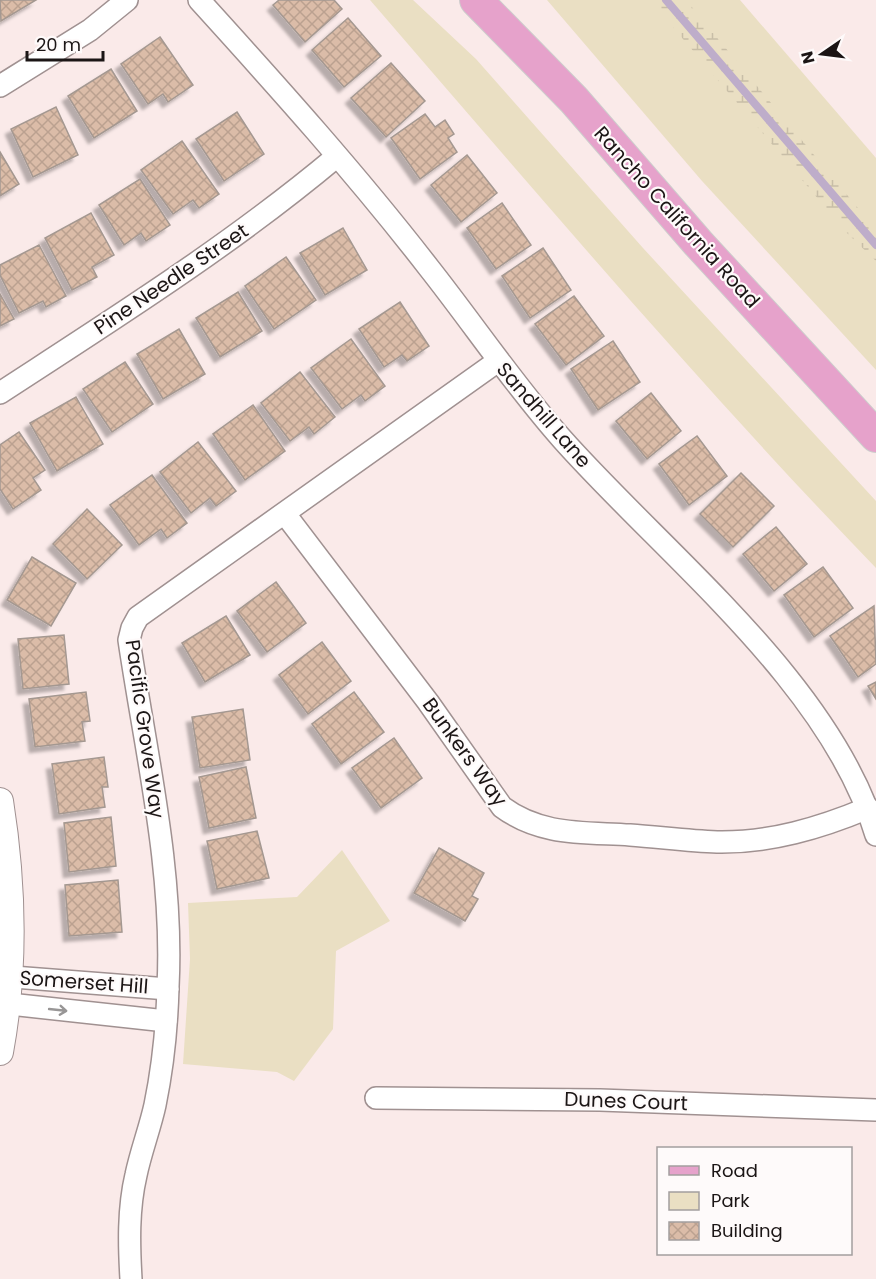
<svg xmlns="http://www.w3.org/2000/svg" width="876" height="1279" font-family="Poppins,sans-serif">
<defs>
<pattern id="wetland-marsh" width="20" height="14" patternUnits="userSpaceOnUse" patternTransform="scale(1.5)"><rect width="20" height="14" fill="#eadfc3"/><path d="M1 5h8M5 5V1M11 12h8M15 12V8" fill="none" stroke="#c8bea7"/></pattern>
<pattern id="building-cross-hatch" width="8" height="8" patternUnits="userSpaceOnUse" patternTransform="scale(1.5)"><rect width="8" height="8" fill="#dbbca8"/><path d="M0 0l8 8M0 8l8-8" fill="none" stroke="#bba190"/></pattern>
<filter id="shadow"><feDropShadow dx="-5.5" dy="5.5" stdDeviation="1.5" flood-color="#0004"/></filter>
</defs>
<rect width="100%" height="100%" fill="#faeae9"/>
<!-- green -->
<g fill="#eadfc3">
<path d="M370,0H413L476,59L643,248L876,501V568C700,386 536,192 370,0Z"/>
<polygon points="547,0 740,0 876,158 876,370 702,181"/>
<polygon points="342,850 390,921 336,951 333,1029 294,1081 277,1072 183,1064 190,959 188,903 297,897"/>
</g>
<!-- wetland -->
<polygon fill="url(#wetland-marsh)" points="650,0 686,0 876,230 876,261 847,233"/>
<g fill="none" stroke-linecap="round" stroke-linejoin="round">
<!-- stream -->
<polyline stroke="#beadca" stroke-width="8" points="666,0 876,245"/>
</g>
<!-- building -->
<g fill="url(#building-cross-hatch)" stroke="#a49891" stroke-width="1.5" filter="url(#shadow)">
<polygon points="0,0 36,0 1,21"/>
<polygon points="279,0 334,0 342,9 305,42 273,5"/>
<polygon points="348,18 381,56 344,87 312,50"/>
<polygon points="160,37 193,85 168,102 163,94 148,104 121,64"/>
<polygon points="391,63 425,101 386,137 351,98"/>
<polygon points="111,69 137,111 94,138 68,96"/>
<polygon points="56,107 78,155 33,177 11,129"/>
<polygon points="237,112 264,154 224,181 196,139"/>
<polygon points="425,114 435,127 445,120 454,134 448,138 457,152 420,179 391,138"/>
<polygon points="182,141 219,194 199,208 193,200 173,214 141,170"/>
<polygon points="0,152 19,184 0,196"/>
<polygon points="467,155 497,193 461,222 431,185"/>
<polygon points="140,179 170,225 146,241 141,233 124,245 99,205"/>
<polygon points="502,203 531,245 496,269 467,228"/>
<polygon points="91,213 114,255 92,267 97,277 72,290 45,238"/>
<polygon points="343,228 367,270 325,295 300,253"/>
<polygon points="39,245 66,296 46,307 43,301 19,313 0,275 0,265"/>
<polygon points="543,248 571,290 530,318 502,276"/>
<polygon points="286,257 316,300 274,329 245,286"/>
<polygon points="238,292 262,331 220,357 196,318"/>
<polygon points="0,294 14,319 0,326"/>
<polygon points="574,296 604,336 566,365 535,324"/>
<polygon points="400,302 429,346 407,361 402,355 384,367 359,329"/>
<polygon points="179,329 205,374 163,399 137,354"/>
<polygon points="351,339 385,386 365,401 361,395 342,409 311,368"/>
<polygon points="613,341 640,382 598,410 571,369"/>
<polygon points="125,362 153,404 112,432 83,389"/>
<polygon points="300,372 335,417 314,434 309,427 290,441 261,403"/>
<polygon points="651,393 681,431 647,459 616,421"/>
<polygon points="76,397 103,444 57,471 30,423"/>
<polygon points="253,405 285,451 245,480 213,434"/>
<polygon points="19,432 45,470 33,478 41,490 13,509 0,489 0,445"/>
<polygon points="697,436 727,476 689,505 659,464"/>
<polygon points="198,442 236,491 216,506 210,498 191,513 160,472"/>
<polygon points="741,473 774,506 733,547 700,514"/>
<polygon points="152,475 187,523 167,538 161,529 139,545 110,505"/>
<polygon points="87,509 122,545 87,579 53,544"/>
<polygon points="776,527 807,564 774,591 743,554"/>
<polygon points="32,557 76,583 51,626 7,600"/>
<polygon points="823,567 853,608 814,637 784,595"/>
<polygon points="276,582 306,623 267,652 237,611"/>
<polygon points="874,606 876,664 858,677 830,636"/>
<polygon points="226,616 250,655 205,682 182,643"/>
<polygon points="64,635 69,684 23,689 18,639"/>
<polygon points="322,642 351,681 308,714 279,675"/>
<polygon points="876,682 876,699 868,686"/>
<polygon points="86,692 90,721 82,722 85,741 35,747 29,699"/>
<polygon points="354,692 384,732 341,764 312,724"/>
<polygon points="243,709 250,760 200,768 192,717"/>
<polygon points="394,738 422,778 381,808 352,768"/>
<polygon points="104,757 108,787 102,787 105,807 59,814 52,764"/>
<polygon points="246,767 256,818 209,828 199,777"/>
<polygon points="111,817 116,866 69,872 64,823"/>
<polygon points="257,831 269,878 217,889 207,841"/>
<polygon points="439,848 484,873 472,896 478,899 465,921 414,893"/>
<polygon points="118,880 122,932 69,936 65,885"/>
</g>
<g fill="none" stroke-linecap="round" stroke-linejoin="round">
<!-- minor casing -->
<g stroke="#a09191" stroke-width="24">
<g id="minor">
<path d="M199,0C278,87 357,175 429,268C474,325 514,385 562,439C666,556 831,683 876,835"/>
<polyline points="0,86 90,30 127,0"/>
<path d="M0,393C115,318 231,245 336,157"/>
<path d="M285,514L428,702L502,807C541,836 584,832 630,835C659,837 688,841 717,842C770,843 820,828 868,808"/>
<polyline points="0,976 168,989"/>
<polyline points="0,1003 166,1021"/>
<polyline points="376,1098 600,1100 876,1110"/>
<path d="M131,1279C129,1245 128,1209 136,1175C141,1151 150,1128 155,1105C163,1066 167,1026 168,987C174,870 146,755 129,640L132,628L138,617L498,361"/>
</g>
</g>
<!-- tertiary casing -->
<g stroke="#a09191" stroke-width="28">
<path id="tertiary" d="M0,801C13,883 15,970 0,1052"/>
</g>
<!-- primary casing -->
<g stroke="#cdcccc" stroke-width="34">
<polyline id="primary" points="476,0 574,100 698,243 876,436"/>
</g>
<!-- minor -->
<use href="#minor" stroke="#fff" stroke-width="21"/>
<!-- tertiary -->
<use href="#tertiary" stroke="#fff" stroke-width="26"/>
<!-- primary -->
<use href="#primary" stroke="#e6a2cb" stroke-width="32"/>
</g>
<!-- one-way arrows -->
<defs><path id="oneway-shaft" d="M-6 0H5M1.5-3L5.5 0L1.5 3" fill="none" stroke-width="1.6" stroke-linecap="round" stroke-linejoin="round" transform="scale(1.5)"/></defs>
<use stroke="#989696" href="#oneway-shaft" transform="translate(58 1010) rotate(6)"/>
<g text-anchor="middle" dominant-baseline="central" stroke-width="4.5" stroke-linejoin="round" paint-order="stroke">
<!-- street labels -->
<g font-size="20" fill="#1b1515" stroke="#fefafa">
<text transform="translate(677 217) rotate(48)">Rancho California Road</text>
<text transform="translate(171 279) rotate(-34)">Pine Needle Street</text>
<text transform="translate(544 415) rotate(49)">Sandhill Lane</text>
<text transform="translate(145 729) rotate(82)">Pacific Grove Way</text>
<text transform="translate(465 752) rotate(54)">Bunkers Way</text>
<text transform="translate(84 982) rotate(4)">Somerset Hill</text>
<text transform="translate(626 1101) rotate(2)">Dunes Court</text>
</g>
</g>
<!-- legend -->
<rect x="657" y="1147" width="195" height="108" fill="#fefafa" stroke="#a39e9e" stroke-width="1.5"/>
<rect x="669" y="1166" width="30" height="9" fill="#e6a2cb" stroke="#a39e9e" stroke-width="1.5"/>
<text x="711" y="1177" font-size="18" fill="#1b1515">Road</text>
<rect x="669" y="1192" width="30" height="18" fill="#eadfc3" stroke="#a39e9e" stroke-width="1.5"/>
<text x="711" y="1207" font-size="18" fill="#1b1515">Park</text>
<rect x="669" y="1222" width="30" height="18" fill="url(#building-cross-hatch)" stroke="#a39e9e" stroke-width="1.5"/>
<text x="711" y="1237" font-size="18" fill="#1b1515">Building</text>
<!-- north arrow -->
<g transform="translate(822 54) rotate(256)" stroke="#fefafa" stroke-width="4.5" paint-order="stroke">
<path d="M0-4.5L10 22L0 15L-10 22Z" fill="#1b1515"/>
<text y="-9" font-size="16" font-weight="bold" text-anchor="middle" fill="#1b1515">N</text>
</g>
<!-- scale -->
<path d="M27 51v9h76v-9" fill="none" stroke="#1b1515" stroke-width="3"/>
<text x="36" y="51" font-size="18" fill="#1b1515" stroke="#fefafa" stroke-width="4.5" paint-order="stroke">20 m</text>
</svg>
